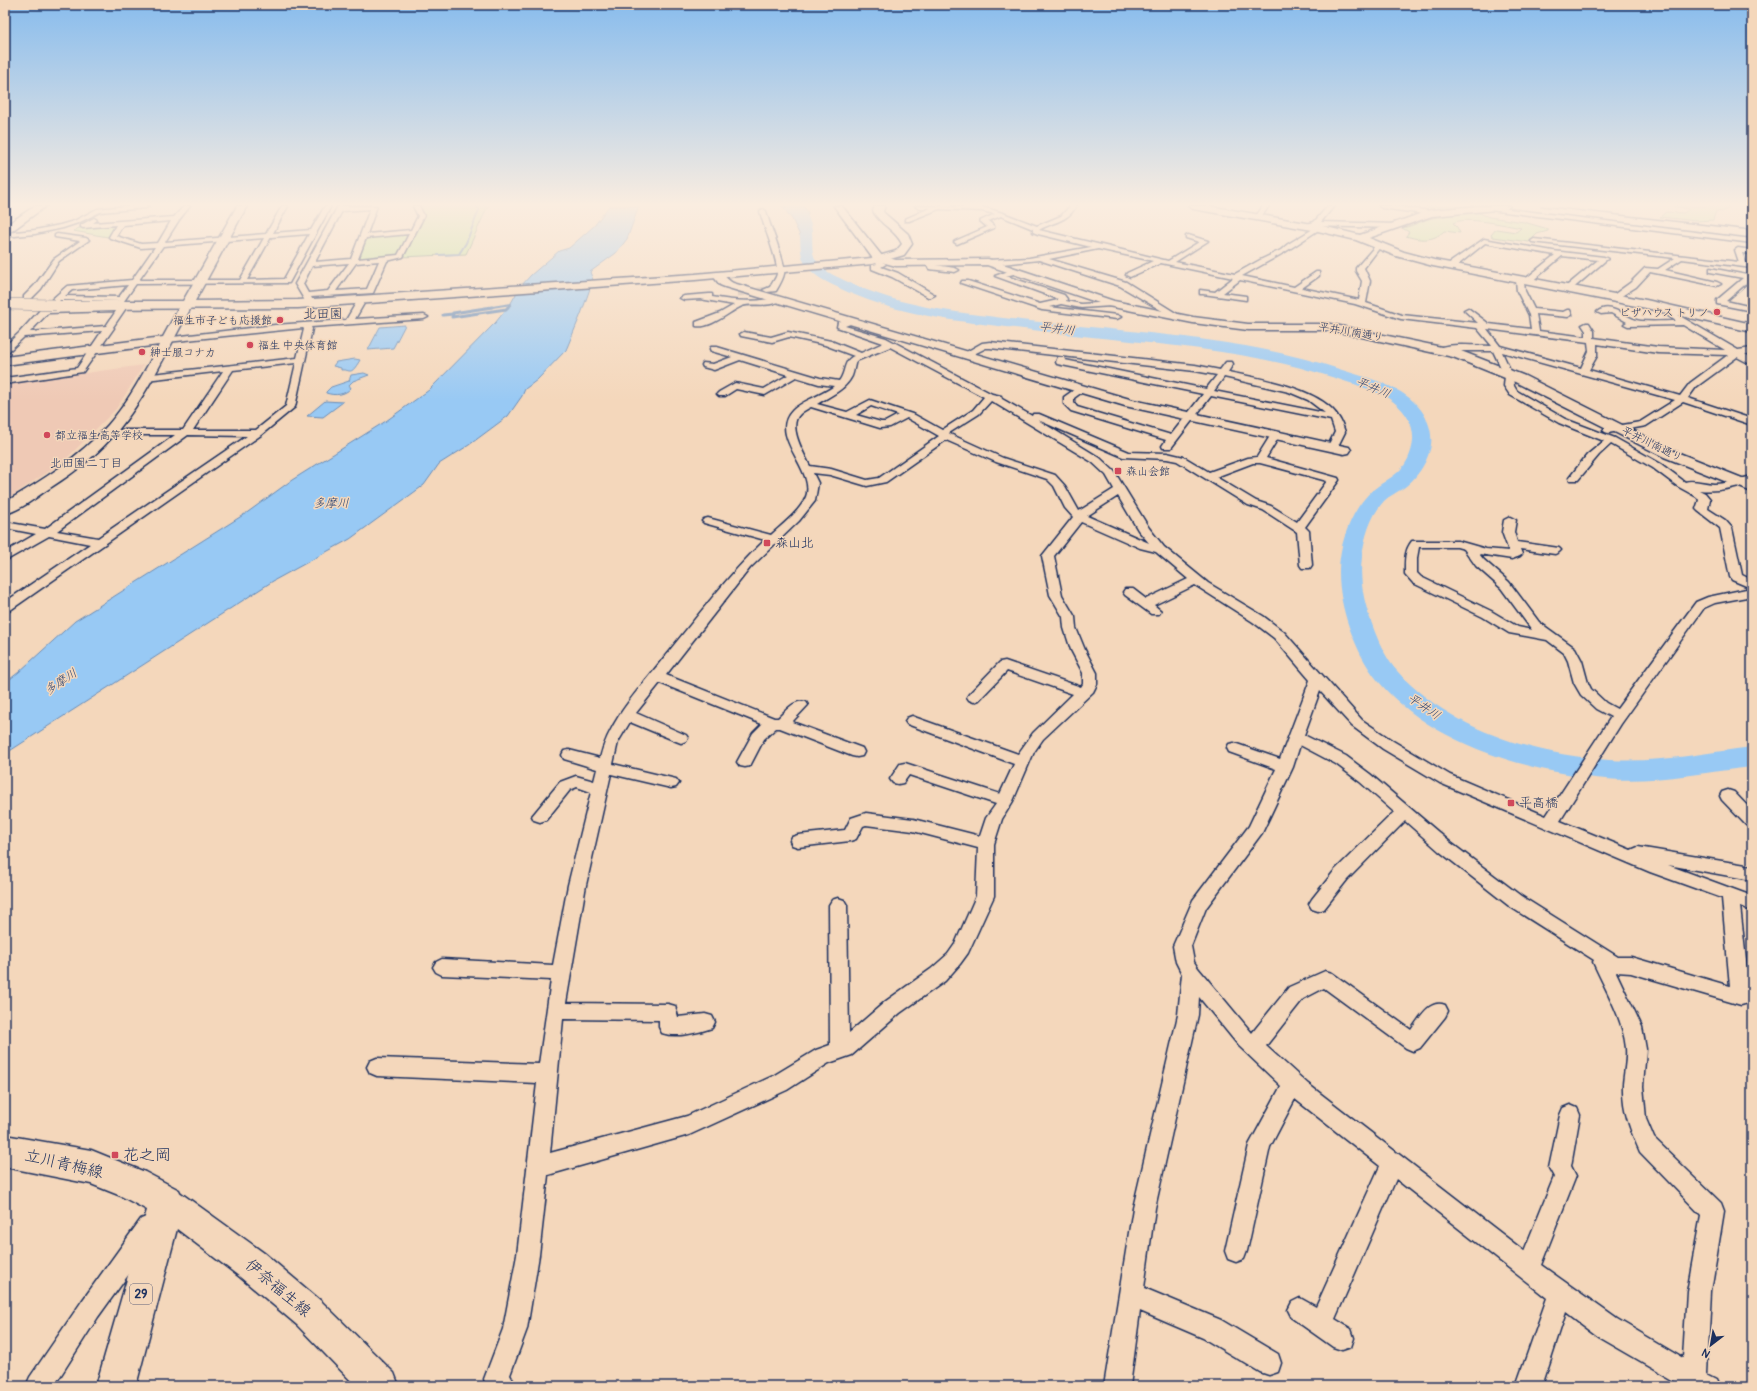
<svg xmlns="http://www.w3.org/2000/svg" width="1757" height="1391" font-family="Pangolin,'Klee One',sans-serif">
<rect width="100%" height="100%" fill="#f4d7bb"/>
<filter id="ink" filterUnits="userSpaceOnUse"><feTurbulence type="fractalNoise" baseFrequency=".025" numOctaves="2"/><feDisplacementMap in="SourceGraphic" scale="8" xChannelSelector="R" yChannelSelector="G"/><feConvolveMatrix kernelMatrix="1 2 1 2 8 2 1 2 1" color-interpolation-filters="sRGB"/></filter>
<g filter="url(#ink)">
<!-- built -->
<polygon fill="#efc9b5" points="144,365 116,409 63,462 5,500 5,384"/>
<!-- green -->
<g fill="#bfe19b" stroke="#6d887c">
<polygon points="420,206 488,206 466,254 359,259 368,236 417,232 425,216"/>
<path d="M1424,206H1473L1467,208L1489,217L1524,222L1548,229V231L1537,234L1529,242L1492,237L1491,235L1496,229L1516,232L1521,228C1506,225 1465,216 1453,223L1457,227L1460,233L1444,231C1433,242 1419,240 1406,236L1409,232L1402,228C1416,226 1428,216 1443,217L1442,215L1455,214C1446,207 1434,210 1424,206Z"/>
<polygon points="1673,206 1720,206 1729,208 1722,212 1716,211 1713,220 1696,221 1660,217 1666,212 1684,213 1689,209"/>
<polygon points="118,225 108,237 73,231 79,228"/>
</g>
<!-- water -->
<g fill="#98c9f4" stroke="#668bb8">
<polygon points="609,206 639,206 627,239 616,253 590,272 593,280 581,314 566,350 537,380 525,389 522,396 508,416 469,445 439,464 424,485 350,539 273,581 5,754 5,683 19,672 75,621 248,512 292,480 386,421 429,390 496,322 511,303 520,287 531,275 559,251 569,248 594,226"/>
<polygon points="782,206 803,206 808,212 805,226 806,248 792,219"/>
<polygon points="405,325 393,348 368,350 380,327"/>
<path d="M355,359L360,360C350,377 351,369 341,370V368L333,366L336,362Z"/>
<path d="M364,373L369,375L353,381L349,385L351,388C345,395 335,396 326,393V392L331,387L349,381L351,375Z"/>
<polygon points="325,401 343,402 323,417 307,416"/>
</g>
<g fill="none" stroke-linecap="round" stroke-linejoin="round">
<!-- stream-far1 -->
<g stroke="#668bb8" stroke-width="2">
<polyline points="438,255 459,254 466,243 479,210 477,206"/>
<polyline points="486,308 511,304 507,308"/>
</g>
<!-- stream -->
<g stroke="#668bb8" stroke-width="3">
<polyline points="492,307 453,313 452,317 506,309 508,307"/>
<polyline points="443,315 453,314"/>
</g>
<!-- river -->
<path fill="#98c9f4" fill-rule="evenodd" d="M791,206H803C807,214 811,222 812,231C813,243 810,255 819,264C826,273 838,277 848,282C903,308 962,313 1021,320C1127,332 1238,336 1339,369C1358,375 1379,380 1397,390C1417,400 1434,421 1431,445C1428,462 1416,480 1402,489C1396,493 1389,496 1384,501C1371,515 1364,538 1362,557C1359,580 1364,603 1372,624C1378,641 1386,659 1398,672C1450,729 1534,755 1609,760C1657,763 1704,753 1752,747V767C1704,772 1655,783 1606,779C1528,772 1431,744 1379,682C1365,666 1356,646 1349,627C1341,603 1336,577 1341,551C1345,530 1356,504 1373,490C1389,477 1404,474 1411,451C1418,429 1407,410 1388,398C1372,389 1353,384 1335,378C1266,355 1195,348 1122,340C1078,336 1034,330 990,325C939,319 888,311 841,289C831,284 819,279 811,271C797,258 802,243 799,226C797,219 794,212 791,206Z"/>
<!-- street-tunnel -->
<polyline stroke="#c9b5a8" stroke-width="7" stroke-dasharray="7 3.5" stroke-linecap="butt" points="737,293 767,290"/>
<!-- street casing -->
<g stroke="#1b2f5e" stroke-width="3">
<g id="street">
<polygon points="126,206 149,206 146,208 100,212 78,223 63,228 35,234 5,237 5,233 35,230 60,225 74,221 97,209"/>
<path d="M184,206H190L179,220L165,242L266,234L282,206H288L273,233L311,230L325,206H331L289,283L136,284L124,301H121L60,300L52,308L122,306L126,308L113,327L114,328L83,372L5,384V378L77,368L102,331L24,337L8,352L5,353V346L19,333L41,309L67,286L132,280L155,247L141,248L110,238L109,237L116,225L83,228L81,227V225L94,218L97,220L93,223L174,217ZM171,221L158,243L141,244L116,236L123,225ZM309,234L284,279L247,280L271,237ZM264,238L240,280H139L163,246ZM128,285L119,297L65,296L72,290ZM116,311L106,326L30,332L48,313Z"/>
<path d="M338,206H377L367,234L411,230L418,216L413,206H419L424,216L403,257L387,261L373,293L311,297L315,304L314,306H308L295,284ZM370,209L351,259L315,262L342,211ZM409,234L398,255L358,259L366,238ZM379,261L367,289L336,291L356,263ZM349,263L328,291L308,293L303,284L312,266Z"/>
<path d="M915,206L982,207L1003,213L1037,226L1061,216L1070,206H1076C1068,222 1052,222 1039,230L1168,261L1199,242L1186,238V236L1188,235L1208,241L1175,262L1235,274L1260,260L1281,250L1288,244L1318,226L1321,228L1320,229L1285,252L1242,276L1294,287L1316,272H1319V276L1302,288L1359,300L1362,281L1356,271V268L1376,245L1378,244L1381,246L1364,268L1370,281L1366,303L1402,315L1478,323L1464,310L1468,308L1489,324L1531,329L1529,315L1517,291L1516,280L1520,278L1524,280L1555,255L1485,243L1454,268H1448V264L1484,239L1553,251L1604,257L1608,259L1606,260L1570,291H1567L1563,289L1598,260L1562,256L1530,283L1524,282L1525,291L1534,309L1563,312L1567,310H1570L1572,315L1568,317L1536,314L1539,331L1586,337V331L1582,325L1586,323H1589L1594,331V338L1658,347L1725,350L1683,325L1628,326L1624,324L1627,322L1611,313L1601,314L1597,312C1611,300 1627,320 1641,321C1653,322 1665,321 1676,321L1658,309L1657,307L1661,305L1738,350L1752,348V354H1745L1752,358V365L1737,357L1696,387L1688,398L1752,419V425L1683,402L1646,426L1608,433L1605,432L1603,430L1605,428L1640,422L1675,400L1502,352L1513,376L1514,386L1517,391L1565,419L1615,438L1661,464L1685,482C1693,479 1705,484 1714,484C1727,484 1739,479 1752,476V482C1735,488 1717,492 1699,490L1705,493L1710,499L1708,509L1725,520L1732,528L1742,575L1752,580V596L1715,603L1704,608L1621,724L1560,821L1631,850L1638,847L1752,866V880L1668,865L1752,896V911L1740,906L1750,997L1748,1003L1741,1005L1631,973L1616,972L1642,1027L1646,1049L1643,1086L1646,1119L1654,1138L1721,1203L1724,1211L1711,1291L1707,1372L1717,1377L1721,1386H1681L1682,1385L1599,1337L1566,1312L1542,1386H1516L1547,1298L1396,1179L1335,1319L1351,1329L1354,1338L1351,1347L1342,1350L1333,1347L1292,1318L1288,1310L1292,1302L1300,1298L1316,1307L1380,1166L1295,1099L1270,1147L1247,1251L1244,1259L1236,1262L1228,1259L1225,1251L1249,1145L1281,1086L1239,1046L1199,997L1198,1015L1155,1208L1144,1288L1221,1320L1278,1354L1281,1363L1278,1372L1269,1375L1260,1372L1203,1338L1140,1311L1130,1386H1104L1133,1208L1178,1015L1182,974L1176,962L1173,946L1193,900L1249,826L1276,769L1229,752L1227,748L1229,744L1234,743L1280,759L1310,680L1274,638L1253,622L1195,585L1154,605L1161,611L1159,614H1151L1125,595L1123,592L1125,589H1133L1146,599L1188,579L1156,552L1140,548L1081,522L1054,556L1062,595L1075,617L1076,628L1085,650L1097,673V684L1093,692L1043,739L1034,752L1013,801L1002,819L994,844V896L968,953L960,964L945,981L900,1013L852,1055L829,1063L787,1090L689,1135L548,1175L539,1255L527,1329L510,1375L516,1386H486L484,1379L503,1329L517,1255L537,1083L377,1076L370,1073L367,1067L370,1061L377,1058L539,1064L551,980L442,975L436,972L433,967L436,962L442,959L553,965L568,885L591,792L577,787L570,790L546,820L540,822L534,820L532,816L560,782L576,776L594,781L597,769L564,759L562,755L564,751L569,750L600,758C610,718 642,686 666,655C698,616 728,575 765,540L704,523L702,521L704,519L708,518L771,535C783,524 798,513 805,499C819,472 767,437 792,411C801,401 823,395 834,386L819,384L796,377L765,395L736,389L725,396H719L717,394L719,392L735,383L764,389L788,375L740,360L714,370L703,367L702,365L703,363L713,364L732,357L711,351L710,349L711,347H717L820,378L839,381C846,373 843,360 854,356L825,345L789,337L772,342L741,336L740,334L744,332L771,337L788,332L831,341L861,353L883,343L837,327L838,322L850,319H853V323L845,326L886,338L992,394L1001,396L1002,399L1032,416L1033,414H1039L1129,452L1167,453L1184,457L1209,472L1248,458L1257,457L1272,433H1278L1280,435L1266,458L1338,478L1339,480L1305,527L1309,531L1312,565L1310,568H1302L1300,565L1297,532L1263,510L1248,505L1177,461L1167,459L1123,457L1038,420L1100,458L1114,471L1149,528L1164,547L1208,583L1263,616L1284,632L1362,720L1393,741L1450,775L1546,816L1611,717L1596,709L1581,695L1574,683L1568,661L1564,653L1547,640L1509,633L1483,617L1413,583L1405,574C1405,561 1404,551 1412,541H1458L1486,549L1509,551L1502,532L1504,520L1510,517L1516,520L1514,532L1517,542L1559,548L1561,550L1559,552L1555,554L1520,549L1522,554L1520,556L1512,559L1479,554L1484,560L1509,582L1539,622L1575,648L1582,661L1588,683L1591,689L1606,703L1617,709L1696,602L1708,597L1751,588L1732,580L1730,577L1720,528L1698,511L1696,509L1699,500L1697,497L1677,486L1653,468L1611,444L1599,455L1578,480H1570L1569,478L1587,455L1604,441L1559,423L1510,395L1504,386L1505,376L1493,351H1453L1439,353L1435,350C1444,342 1479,346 1492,346L1477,328L1401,319L1355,304L1240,280L1223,293L1246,296V300L1203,294H1200V290L1215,292L1233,278L1161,263L1130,277L1126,275L1127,273L1153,261L1098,249L1049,259L1126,282L1179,315L1180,317L1176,319L1120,286L1070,270L1039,260L1002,264H988L984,262L988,260L1029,258L1091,247L1038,234L1033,232V229L1001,216L988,221L994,226V228L957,244L954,242L955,241L987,227L980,221L995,214L982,211L939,209L909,221H905V219L930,208H918ZM1487,329L1588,342L1589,351L1581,368L1500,346ZM1597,344L1658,353L1728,355L1690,383L1680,396L1589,370L1597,356ZM890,347L984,397L973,410L942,430L915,415L870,400L847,412L817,404C830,396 845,390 852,376C854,371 854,366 856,361ZM991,401L1092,462L1106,475L1114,489L1079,511L1065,486L1055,475L1003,458L950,434L949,433L979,414ZM871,406L898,415L885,422H881L856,415ZM811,407L880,428L890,427L907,418L939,436L879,478L867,480L831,469L810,466C804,454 787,425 800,414C803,411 807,409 811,407ZM946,440L996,462L1047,479L1054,486L1065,508L1073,517L1042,556L1050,595L1063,617L1064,628L1071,650L1083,673V684L1081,687L1005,661L1000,662L969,694L967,697L969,700L974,702L979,700L1007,671L1073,694L1033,733L1018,754L917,718L912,716L907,718L905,721L907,724L1014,764L1000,794L905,763L900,764L890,779L893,783L898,784L903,783L909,775L996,804L986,818L980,836L913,819L866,813L851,818L845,830L798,835L792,837L790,841L792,845L798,847L850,841L856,839L863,826L866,825L913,831L978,848L976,896L955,944L948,954L931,969L886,1001L849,1033L847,905L844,900L838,898L832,900L829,905L830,1045L816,1050L773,1076L687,1116L550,1153L563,1019L659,1020V1027L662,1033C676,1038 698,1033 712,1028L715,1022L712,1016L705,1014L678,1017L675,1006L668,1004L566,1003L586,885L611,774L671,788L676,787L679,783L676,779L613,764L618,742L630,722L676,741L681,743L686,741L688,738L686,735L636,713L660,683L762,724L753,733L737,762L740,766L745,767L750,766L764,739L776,728H780L852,756L857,757L862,756L864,752L862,748L792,722L808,705L806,702C794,699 786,711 778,718H774L666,675L750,568L799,521L815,501L818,483L813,473L830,475L867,486L886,482ZM1253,463H1260L1327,481L1297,522L1271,506L1256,501L1216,477ZM1118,496L1138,530L1149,543L1087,516ZM1419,547H1457L1464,549L1476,566L1501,588L1532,630L1518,627L1491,611L1421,577L1417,573V558ZM1320,691L1352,726L1383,749L1440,783L1650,872L1722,898L1730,986L1631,957H1618L1521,896L1451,843L1370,774L1346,756L1304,735ZM1300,745L1336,764L1360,782L1394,812L1335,870L1312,899L1309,904L1312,909L1318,911L1324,909L1347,880L1405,821L1439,851L1509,906L1594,960L1593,962C1605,989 1623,1018 1626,1048C1627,1060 1624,1072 1623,1084C1622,1110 1630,1129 1640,1152L1701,1215L1687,1291L1683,1358L1617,1319L1541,1265L1576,1176L1571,1166L1580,1115L1577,1108L1570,1105L1563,1108L1560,1115L1549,1168L1554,1177L1524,1251L1308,1084L1266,1046L1303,999L1324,988L1406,1048L1413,1051L1420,1048L1445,1017L1448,1011L1445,1005C1429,999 1420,1018 1411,1030L1332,973L1325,971L1289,987L1252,1033L1198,968L1194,962L1191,946L1206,908L1262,833L1293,767Z"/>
<polygon points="1263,206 1269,206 1261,217 1257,217 1256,216"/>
<polygon points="1328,206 1334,206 1321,222 1397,224 1400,226 1397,228 1307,226 1307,224 1314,222"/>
<polygon points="1379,206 1394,206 1431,211 1434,213 1431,215 1382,208"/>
<polygon points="1484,206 1752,239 1752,243 1482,209 1481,208"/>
<path d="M763,209L766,211C769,225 787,264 784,274C783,279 779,286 776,291L767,292L763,290L770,287C772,283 777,277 777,273C779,261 763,226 760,211Z"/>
<polygon points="57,234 86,238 89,240 59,261 41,289 30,300 24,300 24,296 35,285 54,259 80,241 55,237 55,235"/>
<polygon points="1534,239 1739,262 1735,250 1738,248 1752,250 1752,254 1742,253 1746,263 1752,264 1752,268 1682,259 1665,270 1717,282 1721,284 1717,286 1650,272 1636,287 1615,300 1612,300 1612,296 1630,283 1645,268 1658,269 1675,258 1532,242 1531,241"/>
<polygon points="877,259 886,264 881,267 898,273 935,295 931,297 928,297 892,277 872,269 872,265 877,264 873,261"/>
<polygon points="930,261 932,262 935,265 955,268 959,270 955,272 929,269 926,263"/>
<polygon points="1710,268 1752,276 1752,280 1750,280 1726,301 1752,307 1752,311 1717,304 1717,300 1743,278 1710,272"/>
<polygon points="1014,269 1017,269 1017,273 1006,276 1064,295 1067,299 1066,301 1081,304 1112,302 1116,304 1112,306 1081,308 1061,304 1049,307 1117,315 1121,317 1117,319 1042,310 961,283 962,281 968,281 1040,304 1058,300 1058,299 995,276"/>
<path d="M709,294H712V297C735,301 755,303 778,297L782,299C770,309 753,302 742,306C730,311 711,329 696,326V322L720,313L734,305L700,299L684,300L680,298L684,296Z"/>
<path d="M359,298H362L366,300L355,319L424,315L428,317L424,319L311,327L312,329L295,407L261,435L9,611L5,612V602L90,544L49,536L5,561V552L36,534L5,528V522L45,529L175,435H109L106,434L104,432L106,430H183L223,371L146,380L142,377L143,375L297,358L304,329L303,328L167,342H164V338L275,325L346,320ZM296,363L286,406L256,430H193L233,370ZM188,435L247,436L98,538L57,531Z"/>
<path d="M990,342L1195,365L1220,370L1226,362H1232L1233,364L1228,372C1258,378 1323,389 1339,418C1342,422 1343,427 1345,432L1336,450H1328L1327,448L1335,432L1331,420L1211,396L1171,448H1163L1162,446L1166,440L1071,411L1064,404V397L1078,387H1084L1086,389L1074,398V403L1077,407L1171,435L1203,394L1057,364L1056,362L1058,357H1064L1065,360L1206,389L1217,375L1195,371L990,348H986L968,357L965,358L961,355L982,343ZM1224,377L1289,392L1308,400L1325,413L1214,391Z"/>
<polygon points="1728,790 1734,792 1752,811 1752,827 1746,825 1722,800 1720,796 1722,792"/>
<polygon points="149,1216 157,1219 160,1227 157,1235 98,1317 54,1386 26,1386 30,1377 82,1301 141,1219"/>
</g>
</g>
<!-- secondary casing -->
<g stroke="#1b2f5e" stroke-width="3">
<g id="secondary">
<polygon points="834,206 842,206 882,256 896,260 988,259 1114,301 1193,317 1248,324 1330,324 1461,351 1525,376 1674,451 1752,482 1752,492 1664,457 1515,382 1453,357 1330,330 1248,330 1193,323 1108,306 987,265 896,266 874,260"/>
<polygon points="1479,206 1510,206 1506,209 1432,216 1363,240 1357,240 1355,238 1357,236 1431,210"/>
<path d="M718,273C724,274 727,280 733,283L1133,400L1344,446L1349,447L1351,450L1349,453L1344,454L1125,406L725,287L720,285L713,276Z"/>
<path d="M187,301L193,304C169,346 150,391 119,429C100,453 75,472 50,488C36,497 21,510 5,514V502C42,481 79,457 108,425C129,401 144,372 159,345L5,365V357L163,337L181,304Z"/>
<polygon points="167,1186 178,1191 264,1253 321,1301 394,1373 399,1386 356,1386 297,1325 240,1277 156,1213 151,1202 156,1191"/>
</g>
</g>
<!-- primary casing -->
<g stroke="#1b2f5e" stroke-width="3">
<g id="primary">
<polygon points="35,206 46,206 9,233 5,234 5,226"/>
<path d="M237,206H247L195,301L298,300L695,274L872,258L896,251L902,244C896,230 880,225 873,211L875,206H885L883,211L884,213L908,234L912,244L904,255L873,264L695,280L298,308L56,309L52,308L50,305L52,302L56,301H183Z"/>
<polygon points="1188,206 1209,206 1318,225 1364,236 1404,252 1434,260 1646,300 1752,324 1752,332 1646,308 1433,266 1396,256 1356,240 1318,231 1193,209"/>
<polygon points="5,1135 91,1150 145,1172 179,1190 184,1202 136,1386 96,1386 147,1210 121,1196 91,1184 5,1167"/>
</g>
</g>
<!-- street -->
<use href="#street" fill="#f4d7bb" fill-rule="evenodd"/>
<!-- secondary -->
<use href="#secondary" fill="#f4d7bb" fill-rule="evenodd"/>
<!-- primary -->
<use href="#primary" fill="#f4d7bb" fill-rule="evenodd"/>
<!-- rail -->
<polyline stroke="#1b2f5e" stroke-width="1.5" points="1541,206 1752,230"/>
<!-- primary-bridge casing -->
<g stroke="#1b2f5e" stroke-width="12" stroke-linecap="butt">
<polyline id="primary-bridge" points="5,304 56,305"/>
</g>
<!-- primary-bridge -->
<use href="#primary-bridge" stroke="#f4d7bb" stroke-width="11"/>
</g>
</g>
<!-- sky -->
<linearGradient id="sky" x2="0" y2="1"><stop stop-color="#88bced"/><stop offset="0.51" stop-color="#faede0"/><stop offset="1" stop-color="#faede0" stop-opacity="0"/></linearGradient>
<rect width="1757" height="401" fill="url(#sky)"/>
<!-- markers -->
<g fill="#d1495b" stroke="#f4d7bb" stroke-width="1.5">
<circle cx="1717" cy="312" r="4"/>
<circle cx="280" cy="320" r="4"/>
<circle cx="250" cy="345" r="4"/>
<circle cx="142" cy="352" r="4"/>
<circle cx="47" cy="435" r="4"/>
<rect x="1114" y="467" width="8" height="8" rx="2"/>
<rect x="763" y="539" width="8" height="8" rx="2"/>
<rect x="1507" y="799" width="8" height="8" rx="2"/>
<rect x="111" y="1151" width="8" height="8" rx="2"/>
</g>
<g text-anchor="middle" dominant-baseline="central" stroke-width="3" stroke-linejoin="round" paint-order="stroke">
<!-- far-poi labels -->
<g font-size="11" fill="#1b2f5e" stroke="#f4d7bb" text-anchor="start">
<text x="1709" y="312" text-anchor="end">ピザハウス トリノ</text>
<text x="272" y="320" text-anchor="end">福生市子ども応援館</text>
<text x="258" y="345">福生 中央体育館</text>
<text x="150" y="352">紳士服コナカ</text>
<text x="55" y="435">都立福生高等学校</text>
<text x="1126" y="471">森山会館</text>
</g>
<!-- far-street labels -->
<g font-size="11" fill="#1b2f5e" stroke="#f4d7bb">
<text transform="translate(1351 332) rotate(10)">平井川南通り</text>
<text transform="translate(1652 444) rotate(26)">平井川南通り</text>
</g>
<!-- far-water labels -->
<g font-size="12" font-style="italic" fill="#2e4674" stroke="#f4d7bb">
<text transform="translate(1057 329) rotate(7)">平井川</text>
<text transform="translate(1373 388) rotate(23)">平井川</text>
<text x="331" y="503">多摩川</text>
<text transform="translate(61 682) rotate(-34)">多摩川</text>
<text transform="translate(1424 707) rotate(34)">平井川</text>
</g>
<!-- far-neighbourhood labels -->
<g font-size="12" fill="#1b2f5e" stroke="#f4d7bb">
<text x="86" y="463">北田園二丁目</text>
</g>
<!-- shield labels -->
<rect fill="#f4d7bb" stroke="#5c617a" stroke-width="1" x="130" y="1284" width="22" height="20" rx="3"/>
<g font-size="12" font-weight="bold" fill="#1b2f5e">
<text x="141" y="1294">29</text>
</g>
<!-- far-quarter labels -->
<g font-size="13" fill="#1b2f5e" stroke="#f4d7bb">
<text x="323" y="314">北田園</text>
</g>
<!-- poi labels -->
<g font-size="13" fill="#1b2f5e" stroke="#f4d7bb" text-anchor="start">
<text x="775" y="543">森山北</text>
<text x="1519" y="803">平高橋</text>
</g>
<!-- near-poi labels -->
<g font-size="16" fill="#1b2f5e" stroke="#f4d7bb" text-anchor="start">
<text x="123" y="1155">花之岡</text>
</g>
<!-- near-street labels -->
<g font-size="16" fill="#1b2f5e" stroke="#f4d7bb">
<text transform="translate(64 1164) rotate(13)">立川青梅線</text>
<text transform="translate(278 1288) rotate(40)">伊奈福生線</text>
</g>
</g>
<!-- margin -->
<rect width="1757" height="1391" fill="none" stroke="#f4d7bb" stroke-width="20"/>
<rect x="10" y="10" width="1737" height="1371" fill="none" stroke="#1b2f5e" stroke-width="1.5" filter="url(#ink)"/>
<!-- north arrow -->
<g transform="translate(1711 1345) rotate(211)" stroke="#f4d7bb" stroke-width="3" paint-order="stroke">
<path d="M0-3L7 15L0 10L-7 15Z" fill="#1b2f5e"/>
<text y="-6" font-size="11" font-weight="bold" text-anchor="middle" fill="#1b2f5e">N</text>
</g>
</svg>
